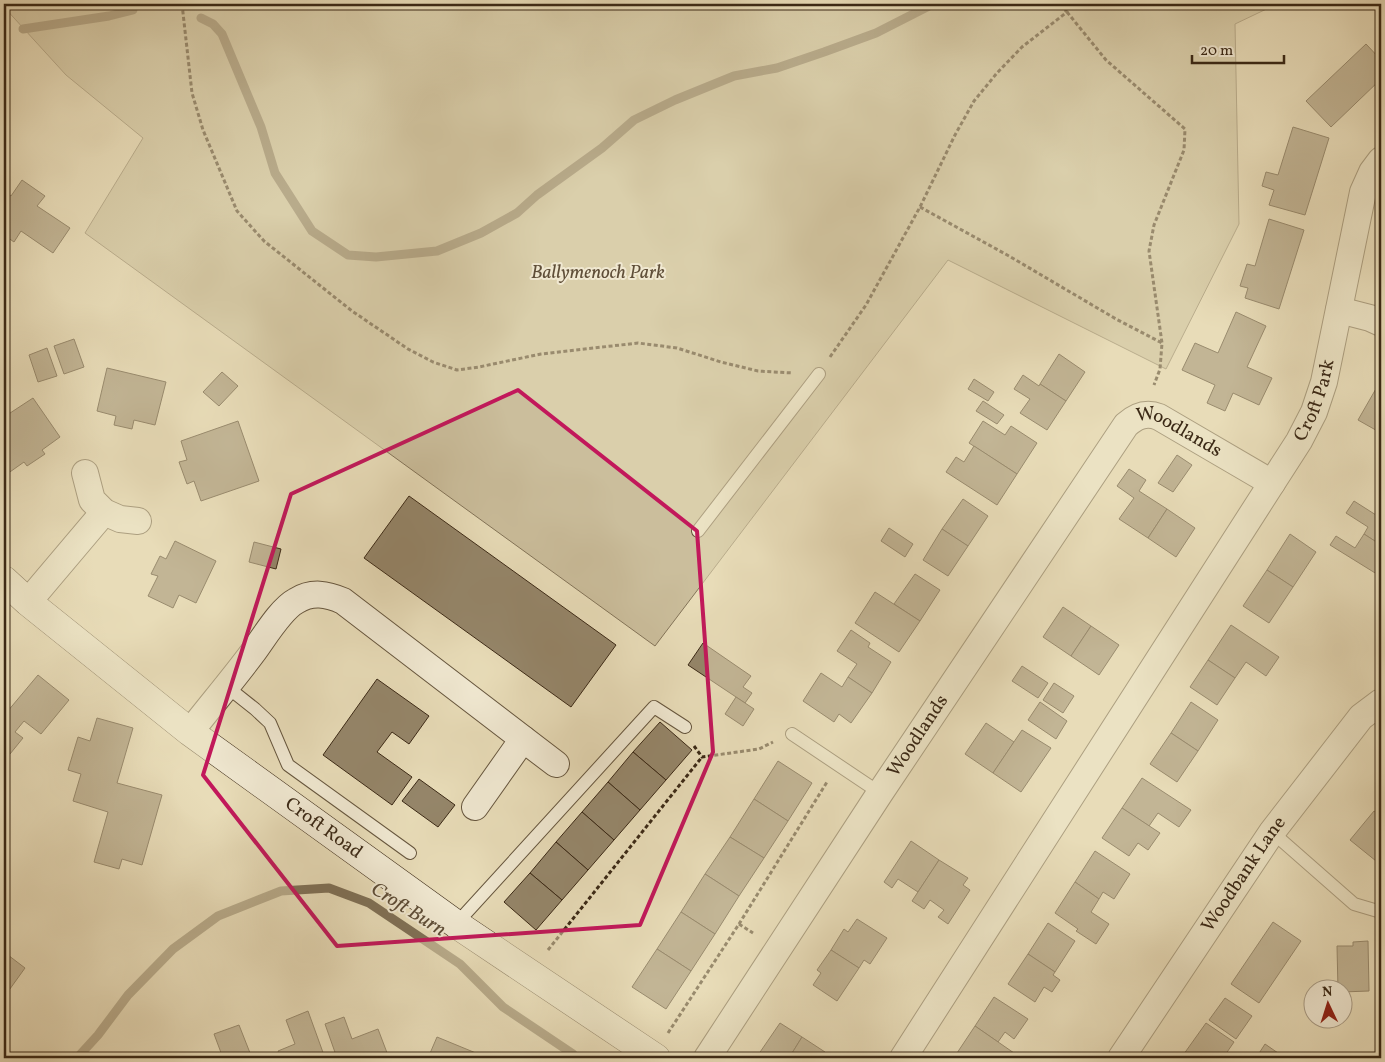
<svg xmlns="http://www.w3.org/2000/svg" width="1385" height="1062" font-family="Vollkorn,serif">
<rect width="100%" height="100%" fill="#e8dcb8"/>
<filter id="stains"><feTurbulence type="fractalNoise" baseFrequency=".004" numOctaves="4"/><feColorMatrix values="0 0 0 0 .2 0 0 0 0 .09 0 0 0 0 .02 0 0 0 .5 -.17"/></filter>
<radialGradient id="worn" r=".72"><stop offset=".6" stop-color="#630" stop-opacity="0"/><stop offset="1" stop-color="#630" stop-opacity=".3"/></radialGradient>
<!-- green -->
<polygon fill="#cbbe9c" stroke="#837459" points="4,4 1277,4 1235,24 1239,224 1166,369 948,260 655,646 85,233 143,138 66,75 4,7"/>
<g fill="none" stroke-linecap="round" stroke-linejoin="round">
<!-- stream -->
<g stroke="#7f7056" stroke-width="9">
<polyline points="201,18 213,24 222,34 261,127 275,173 312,231 348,255 376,257 437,251 481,233 517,213 537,195 602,148 634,120 675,100 734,76 777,68 824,52 876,33 929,6 936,4"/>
<polyline points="23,29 109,16 133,10"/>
<polyline points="77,1058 98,1035 128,995 173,949 218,916 281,891 329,888 369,903 460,964 503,1007 573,1054"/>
</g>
</g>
<!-- building -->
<g fill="#95866a" stroke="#3b2916">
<polygon points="1366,44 1381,60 1381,79 1331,127 1306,101"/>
<polygon points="1293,127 1329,138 1305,215 1269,205 1274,190 1262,186 1266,172 1278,175"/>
<polygon points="22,180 45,196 37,206 70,228 53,253 21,231 14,242 4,235 4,191 11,196"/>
<polygon points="1269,219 1304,230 1279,309 1245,298 1248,288 1240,286 1247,264 1255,266"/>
<polygon points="1236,312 1266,326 1247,367 1272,378 1259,405 1233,393 1225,411 1207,403 1215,385 1182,370 1195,343 1218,353"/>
<polygon points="74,339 84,367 64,374 54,346"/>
<polygon points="47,348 57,376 38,382 29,355"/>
<polygon points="1059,354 1085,372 1066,401 1040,384"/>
<polygon points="107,368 166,382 155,425 134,420 132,429 114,425 116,416 97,411"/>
<polygon points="222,372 238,386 219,406 203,392"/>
<polygon points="1023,375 1039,386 1040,384 1066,401 1047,430 1020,413 1030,399 1014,389"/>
<polygon points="974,379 994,392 988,401 968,389"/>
<polygon points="1381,380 1381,433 1358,420"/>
<polygon points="33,398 60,437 42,450 45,454 27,466 24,462 7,474 4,469 4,417"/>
<polygon points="983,401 1004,415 997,424 976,411"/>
<polygon points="238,421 259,481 201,501 194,481 187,484 179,462 187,460 181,441"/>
<polygon points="983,421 1005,435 1011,426 1037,443 1017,474 969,443"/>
<polygon points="974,446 1017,474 997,505 946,472 956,457 964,462"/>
<polygon points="1177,455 1192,465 1173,492 1158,483"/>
<polygon points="1129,469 1146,480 1139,491 1167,509 1148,538 1119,519 1134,498 1117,486"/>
<polygon points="409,496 616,645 571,707 364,558"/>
<polygon points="963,499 988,516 968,546 942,529"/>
<polygon points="1354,501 1376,515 1378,512 1381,514 1381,545 1364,534 1368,527 1346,513"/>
<polygon points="1167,509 1195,528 1176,557 1148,538"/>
<polygon points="889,528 913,544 905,557 881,541"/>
<polygon points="942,529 968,546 948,576 923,560"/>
<polygon points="1290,534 1316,552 1293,587 1267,570"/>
<polygon points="1364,534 1381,545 1381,574 1380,576 1330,545 1336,536 1355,548"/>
<polygon points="175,541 216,561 196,603 179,595 173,608 148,596 158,576 151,574 160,556 166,559"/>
<polygon points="254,542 281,549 276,569 249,562"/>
<polygon points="1267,570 1293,587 1269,623 1243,606"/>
<polygon points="915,574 940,590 920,621 894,604"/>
<polygon points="875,592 920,621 899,652 855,623"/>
<polygon points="1063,607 1091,626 1071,656 1043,637"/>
<polygon points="1231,625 1279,657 1266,676 1246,662 1235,678 1208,660"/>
<polygon points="1091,626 1119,645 1099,675 1071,656"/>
<polygon points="851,630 870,643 868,647 891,662 872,693 848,677 857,664 837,651"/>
<polygon points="703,643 751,676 743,687 752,693 745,703 688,665"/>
<polygon points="1208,660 1235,678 1217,705 1190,687"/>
<polygon points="1022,666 1048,683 1038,698 1012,681"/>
<polygon points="821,673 842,687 848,677 872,693 851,723 839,714 834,722 803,701"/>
<polygon points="38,675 69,700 41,734 24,721 15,732 23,738 10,754 4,749 4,709 7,712"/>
<polygon points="377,679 429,716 409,744 392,732 377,752 412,777 392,805 323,755"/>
<polygon points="1054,683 1074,696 1063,713 1043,700"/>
<polygon points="736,697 754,709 743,726 725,714"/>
<polygon points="1040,702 1067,721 1056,739 1028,720"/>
<polygon points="1191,702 1218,720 1198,751 1171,733"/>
<polygon points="97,718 133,728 117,783 162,795 142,865 122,859 119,869 94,862 108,812 73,801 81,774 68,770 78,737 90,741"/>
<polygon points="660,722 692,750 666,780 633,752"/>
<polygon points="986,723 1014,742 993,773 965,754"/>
<polygon points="1022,730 1051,748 1021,792 993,773"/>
<polygon points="1171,733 1198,751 1177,782 1150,764"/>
<polygon points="633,752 666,780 640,810 608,782"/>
<polygon points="778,761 812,783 788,821 754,799"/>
<polygon points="1142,778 1191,810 1179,827 1158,813 1149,826 1122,808"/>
<polygon points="419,779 455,805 438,827 402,801"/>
<polygon points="608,782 640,810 614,840 582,812"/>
<polygon points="754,799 788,821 764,858 730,837"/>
<polygon points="1122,808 1160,833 1148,850 1138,843 1129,856 1102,838"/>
<polygon points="1381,808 1381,865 1350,840 1374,811 1377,813"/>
<polygon points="582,812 614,840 588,870 556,842"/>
<polygon points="730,837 764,858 739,896 705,874"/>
<polygon points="911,841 939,860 918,892 898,879 892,888 884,882"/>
<polygon points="556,842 588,870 562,900 530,873"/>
<polygon points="1095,851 1130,874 1114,899 1103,892 1099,899 1075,882"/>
<polygon points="939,860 968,878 963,885 970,890 948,924 938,917 944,910 930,900 924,909 912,901"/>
<polygon points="530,873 562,900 536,930 504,902"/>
<polygon points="705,874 739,896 715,934 681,912"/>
<polygon points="1075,882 1099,899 1091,912 1109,924 1096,944 1076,931 1078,929 1055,913"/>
<polygon points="681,912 715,934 691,971 657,949"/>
<polygon points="857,919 887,938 870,964 864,960 859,968 831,950 844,929 848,932"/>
<polygon points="1273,922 1301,941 1259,1003 1231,984"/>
<polygon points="1048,923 1075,941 1055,972 1028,954"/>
<polygon points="1368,941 1369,991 1342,992 1342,990 1338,990 1337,946 1353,946 1353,942"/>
<polygon points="657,949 691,971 666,1009 632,987"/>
<polygon points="831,950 859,968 837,1001 813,985 821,973 817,970"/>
<polygon points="4,952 25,968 7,993 4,991"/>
<polygon points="1028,954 1055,972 1053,975 1060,980 1052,992 1044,987 1035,1002 1008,984"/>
<polygon points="994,997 1028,1019 1014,1039 1005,1032 998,1042 975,1026"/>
<polygon points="1225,998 1252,1016 1236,1039 1209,1020"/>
<polygon points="308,1011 325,1058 281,1058 278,1051 295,1044 286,1020"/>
<polygon points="344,1017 352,1039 378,1029 389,1058 337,1058 325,1024"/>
<polygon points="780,1023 802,1037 789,1058 756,1058"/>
<polygon points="1206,1023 1234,1042 1223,1058 1181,1058"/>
<polygon points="239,1025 252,1058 223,1058 214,1034"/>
<polygon points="975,1026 1014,1053 1011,1058 959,1058 955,1056"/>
<polygon points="437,1037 488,1058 428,1058"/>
<polygon points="802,1037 825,1052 821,1058 789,1058"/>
<polygon points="1265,1044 1278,1053 1276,1057 1278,1058 1256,1058"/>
</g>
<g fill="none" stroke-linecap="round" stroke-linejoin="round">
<!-- lane casing -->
<g stroke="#66563e" stroke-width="14">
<g id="lane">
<polyline points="698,531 819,374"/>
<polyline points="226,686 255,709 270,723 288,765 410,853"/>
<polyline points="792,734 880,793"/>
<polyline points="1272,832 1354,904 1381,912"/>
<polyline points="456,924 654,707 685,727"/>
</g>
</g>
<!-- street casing -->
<g stroke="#66563e" stroke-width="28">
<g id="street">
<polyline points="1339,310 1370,318 1381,323"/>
<polyline points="85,473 92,500 104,512 120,519 138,521"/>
<path id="s1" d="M1272,483L1299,441L1314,412L1324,382L1363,192L1372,172L1381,160"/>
<polyline points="28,602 104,512"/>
<path d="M190,732C211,705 234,678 254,651C265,636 281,609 296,601C312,591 327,594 343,601L556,764"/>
<polyline points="475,807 523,739"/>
<path id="s2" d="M707,1058L880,793L1126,425C1136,416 1146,412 1159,417L1272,483L903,1058"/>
<path id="s3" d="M1121,1058L1272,832L1361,717L1381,702"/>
</g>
</g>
<!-- secondary casing -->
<g stroke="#3b2916" stroke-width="29">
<g id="secondary">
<path id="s4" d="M4,580L28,602L190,732L456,924L656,1058"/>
</g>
</g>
<!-- path -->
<g stroke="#3b2916" stroke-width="3" stroke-dasharray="4 2.5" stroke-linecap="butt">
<polyline points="182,4 192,93 203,130 237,211 264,241 352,311 408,349 433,362 457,370 479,367 541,354 638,343 677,348 721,362 758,371 793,373"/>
<polyline points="1067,12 1106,60 1185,129 1184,150 1154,225 1149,251 1162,343"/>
<polyline points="920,207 1009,256 1116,319 1162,343 1160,369 1154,385"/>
<polyline points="830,357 866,305 920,207 955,135 974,101 997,73 1022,47 1067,12 1059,4"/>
<polyline points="694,746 702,757 759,749 773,742"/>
<polyline points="739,924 753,933"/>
<polyline points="548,950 702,757"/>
<polyline points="668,1033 739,924 827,782"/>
</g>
<!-- lane -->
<use href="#lane" stroke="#f0e8d1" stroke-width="12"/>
<!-- street -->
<use href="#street" stroke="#f0e8d1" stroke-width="26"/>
<!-- secondary -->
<use href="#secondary" stroke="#f0e8d1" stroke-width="28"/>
</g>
<!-- marked area -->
<path d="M0 0H1385V1062H0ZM518,390L697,531L713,752L640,925L337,946L203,775L291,494Z" fill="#e8dcb8" fill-opacity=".55" fill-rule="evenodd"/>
<path fill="none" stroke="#c2185b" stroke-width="4" stroke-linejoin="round" d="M518,390L697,531L713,752L640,925L337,946L203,775L291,494Z"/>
<g text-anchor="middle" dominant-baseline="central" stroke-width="4" stroke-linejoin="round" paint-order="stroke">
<!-- park labels -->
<g font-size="19" font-style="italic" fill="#5f4e38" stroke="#f0e8d1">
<text x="598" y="273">Ballymenoch Park</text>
</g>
<!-- street labels -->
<g font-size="19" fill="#3b2916" stroke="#f0e8d1">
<text stroke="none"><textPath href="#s1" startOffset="94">Croft Park</textPath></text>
<text stroke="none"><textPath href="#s2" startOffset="819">Woodlands</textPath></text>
<text stroke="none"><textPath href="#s2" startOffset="385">Woodlands</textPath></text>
<text stroke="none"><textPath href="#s4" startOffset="405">Croft Road</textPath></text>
<text stroke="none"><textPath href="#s3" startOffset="221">Woodbank Lane</textPath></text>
</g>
<!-- water labels -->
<g font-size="20" font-style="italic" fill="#5d4c36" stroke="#f0e8d1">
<text transform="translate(408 910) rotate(32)">Croft Burn</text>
</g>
</g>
<!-- margin -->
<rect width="1385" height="1062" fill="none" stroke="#e8dcb8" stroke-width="20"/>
<rect x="5" y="5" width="1375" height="1052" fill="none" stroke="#3b2916" stroke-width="2.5"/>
<rect x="10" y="10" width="1365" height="1042" fill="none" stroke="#3b2916"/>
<!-- north arrow -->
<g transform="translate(1328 1004) rotate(356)"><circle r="24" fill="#f0e8d1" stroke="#a89c86"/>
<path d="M0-4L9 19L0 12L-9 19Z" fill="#8f2418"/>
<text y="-8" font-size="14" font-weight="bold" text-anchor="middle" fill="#3b2916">N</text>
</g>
<!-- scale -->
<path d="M1192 55v8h92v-8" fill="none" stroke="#3b2916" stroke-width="2.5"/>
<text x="1200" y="55" font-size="15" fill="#3b2916" stroke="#f0e8d1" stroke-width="4" paint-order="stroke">20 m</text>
<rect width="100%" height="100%" filter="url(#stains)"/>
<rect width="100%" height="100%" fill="url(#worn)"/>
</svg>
